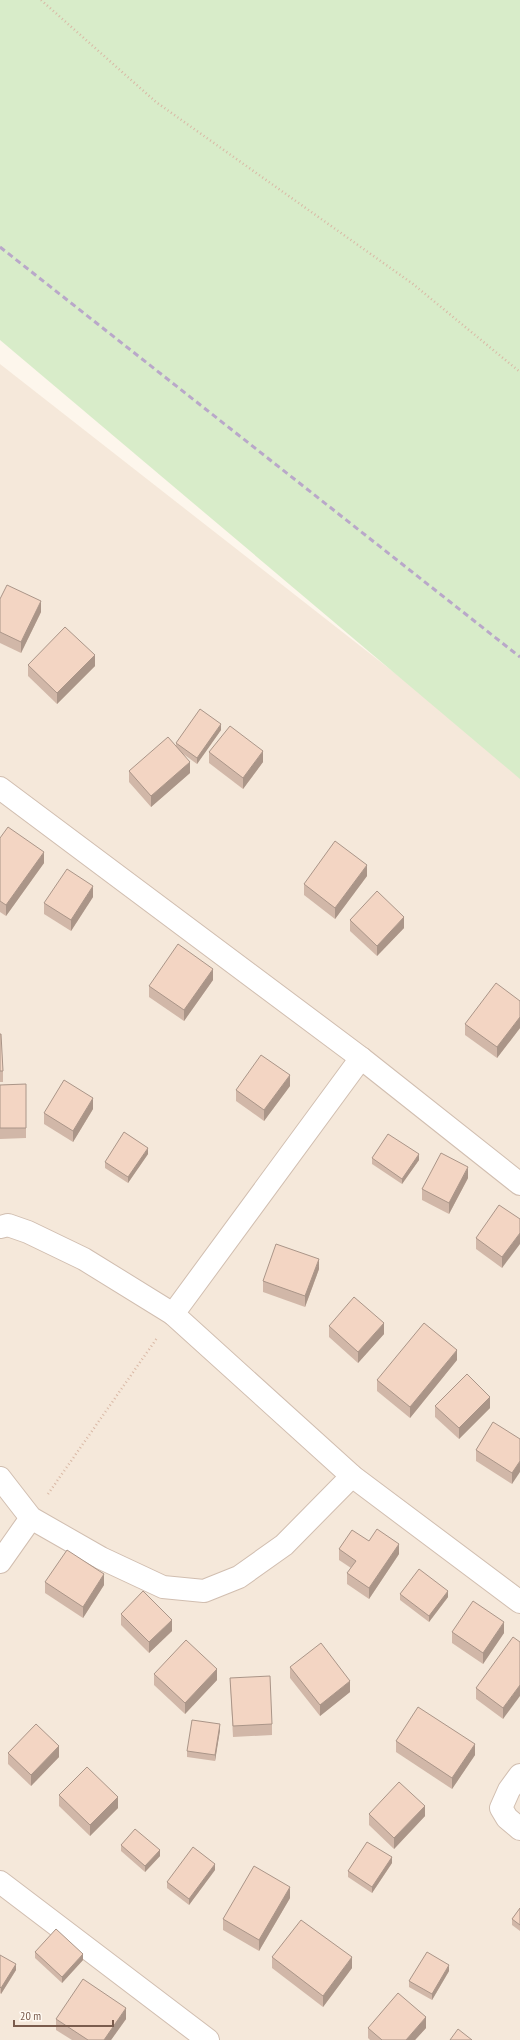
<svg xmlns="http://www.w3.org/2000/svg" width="520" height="2040" font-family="'PT Sans Narrow',sans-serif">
<rect width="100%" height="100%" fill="#fdf6ec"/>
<!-- residential -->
<polygon fill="#f5e8da" points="0,364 520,771 520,2040 0,2040"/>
<!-- green -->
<polygon fill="#d8ecc9" points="0,0 520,0 520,779 0,340"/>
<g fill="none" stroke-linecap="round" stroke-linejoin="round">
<!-- minor casing -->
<g stroke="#d1beb0" stroke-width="24">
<g id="minor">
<polyline points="0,788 361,1058 520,1184"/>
<polyline points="0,1227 8,1225 28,1232 84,1259 173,1314 361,1058"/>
<polyline points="173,1314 352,1476 520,1602"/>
<polyline points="0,1478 31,1518 101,1558 163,1587 204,1591 239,1577 284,1545 352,1476"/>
<polyline points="0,1562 31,1518"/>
<polyline points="520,1775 509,1790 501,1808 507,1818 520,1829"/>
<polyline points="0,1882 208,2040"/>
</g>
</g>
<!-- path -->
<g stroke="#d9b8a5" stroke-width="2.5" stroke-dasharray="1 3" stroke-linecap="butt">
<polyline points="41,0 156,102 413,284 520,372"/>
<polyline points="48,1494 157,1338"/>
</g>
<!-- minor -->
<use href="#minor" stroke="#fff" stroke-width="22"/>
<!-- rail -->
<polyline stroke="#b9a8c9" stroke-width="3" stroke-dasharray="6 4" stroke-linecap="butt" points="0,247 520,657"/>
</g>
<!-- wall -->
<g fill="#d1b7a8">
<polygon points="0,599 41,612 21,653 0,643"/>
<polygon points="28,665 95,666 57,704 28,676"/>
<polygon points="221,730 197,764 182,753 190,773 151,807 129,782 129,771 176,746 176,743"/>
<polygon points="209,752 263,762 243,789 209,763"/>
<polygon points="0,838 44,863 6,916 0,912"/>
<polygon points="367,876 335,919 304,895 304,884"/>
<polygon points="93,897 71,931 44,914 44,903"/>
<polygon points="350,920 404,928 377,956 350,931"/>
<polygon points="213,980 184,1021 149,997 149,986"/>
<polygon points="520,1001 520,1028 497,1058 465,1035 465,1024"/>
<polygon points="0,1034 3,1071 3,1082 0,1082"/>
<polygon points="26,1084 26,1138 0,1139 0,1085"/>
<polygon points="290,1086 264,1121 236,1101 236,1090"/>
<polygon points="93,1109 73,1142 44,1124 44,1113"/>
<polygon points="148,1154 128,1183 105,1168 105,1162"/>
<polygon points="372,1158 419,1160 402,1184 372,1164"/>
<polygon points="468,1178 449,1214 422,1200 422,1189"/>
<polygon points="520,1219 502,1268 476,1249 476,1238"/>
<polygon points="319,1269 305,1307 263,1292 263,1281"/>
<polygon points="329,1326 384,1334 358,1363 329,1337"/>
<polygon points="457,1360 410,1418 377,1391 377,1380"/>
<polygon points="435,1406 490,1408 459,1439 435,1417"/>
<polygon points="520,1439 512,1484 476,1461 476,1450"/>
<polygon points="369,1541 399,1554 369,1599 347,1584 347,1573 351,1568 339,1560 339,1549"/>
<polygon points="45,1582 104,1585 83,1618 45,1593"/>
<polygon points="400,1594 448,1597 429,1622 400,1600"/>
<polygon points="121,1614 172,1631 149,1653 121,1625"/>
<polygon points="452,1632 504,1633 483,1664 452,1643"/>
<polygon points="520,1642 503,1719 476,1699 476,1688"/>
<polygon points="290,1667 350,1692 320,1716 290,1678"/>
<polygon points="154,1674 217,1680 185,1714 154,1685"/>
<polygon points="230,1678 272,1724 272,1735 233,1737"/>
<polygon points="220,1730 215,1761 187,1757 187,1751"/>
<polygon points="396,1741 475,1755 452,1789 396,1752"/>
<polygon points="8,1753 59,1757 31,1786 8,1764"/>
<polygon points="59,1795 118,1808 90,1836 59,1806"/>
<polygon points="369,1814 425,1816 394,1849 369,1825"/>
<polygon points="121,1845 160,1856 145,1872 121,1851"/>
<polygon points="392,1863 372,1893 348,1877 348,1871"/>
<polygon points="215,1870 189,1905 167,1888 167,1882"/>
<polygon points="290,1898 259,1951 223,1930 223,1919"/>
<polygon points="520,1908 520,1931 512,1925 512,1919"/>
<polygon points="35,1952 83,1960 62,1983 35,1958"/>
<polygon points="0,1955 16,1970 1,1994 0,1993"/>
<polygon points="272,1957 352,1968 323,2007 272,1968"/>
<polygon points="449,1971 432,2000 409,1987 409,1981"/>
<polygon points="56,2019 126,2019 111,2040 72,2040 56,2030"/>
<polygon points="368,2028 426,2028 415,2040 370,2040 368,2038"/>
</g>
<!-- shaded-wall -->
<g fill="#aa9588">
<polygon points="41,601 41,612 21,653 21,642"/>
<polygon points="95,655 95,666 57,704 57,693"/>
<polygon points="221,724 221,730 197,764 197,758"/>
<polygon points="263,751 263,762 243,789 243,778"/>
<polygon points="190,762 190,773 151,807 151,796"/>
<polygon points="44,852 44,863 6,916 6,905"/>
<polygon points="367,865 367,876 335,919 335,908"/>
<polygon points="93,886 93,897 71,931 71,920"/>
<polygon points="404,917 404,928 377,956 377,946"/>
<polygon points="213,969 213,980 184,1021 184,1010"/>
<polygon points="520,1017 520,1028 497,1058 497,1047"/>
<polygon points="290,1075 290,1086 264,1121 264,1110"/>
<polygon points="93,1098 93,1109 73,1142 73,1131"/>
<polygon points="148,1148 148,1154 128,1183 128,1177"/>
<polygon points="419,1154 419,1160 402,1184 402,1179"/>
<polygon points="468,1167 468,1178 449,1214 449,1203"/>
<polygon points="520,1233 520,1244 502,1268 502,1257"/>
<polygon points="319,1259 319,1269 305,1307 305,1296"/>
<polygon points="384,1323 384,1334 358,1363 358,1352"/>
<polygon points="457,1350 457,1360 410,1418 410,1407"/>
<polygon points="490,1397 490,1408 459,1439 459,1428"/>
<polygon points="520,1461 520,1472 512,1484 512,1473"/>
<polygon points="399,1544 399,1554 369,1599 369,1588"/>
<polygon points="104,1574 104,1585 83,1618 83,1607"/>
<polygon points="448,1591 448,1597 429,1622 429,1616"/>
<polygon points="172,1620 172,1631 149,1653 149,1642"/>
<polygon points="504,1622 504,1633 483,1664 483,1653"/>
<polygon points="217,1669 217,1680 185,1714 185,1703"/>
<polygon points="350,1681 350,1692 320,1716 320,1705"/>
<polygon points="520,1685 520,1696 503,1719 503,1708"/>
<polygon points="220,1724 220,1730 215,1761 215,1755"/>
<polygon points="475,1744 475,1755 452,1789 452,1778"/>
<polygon points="59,1746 59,1757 31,1786 31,1775"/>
<polygon points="118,1797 118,1808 90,1836 90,1825"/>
<polygon points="425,1806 425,1816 394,1849 394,1838"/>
<polygon points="160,1850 160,1856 145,1872 145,1866"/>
<polygon points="392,1857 392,1863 372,1893 372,1887"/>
<polygon points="215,1864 215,1870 189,1905 189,1899"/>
<polygon points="290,1887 290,1898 259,1951 259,1940"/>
<polygon points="83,1954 83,1960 62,1983 62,1977"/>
<polygon points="352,1957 352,1968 323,2007 323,1996"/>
<polygon points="16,1964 16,1970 1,1994 1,1988"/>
<polygon points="449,1965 449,1971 432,2000 432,1994"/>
<polygon points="126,2008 126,2019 111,2040 104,2040"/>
<polygon points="426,2017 426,2028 415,2040 406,2040"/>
</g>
<!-- building -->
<g fill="#f3d5c3" stroke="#aa9588">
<polygon points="7,585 41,601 21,642 0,632 0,599"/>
<polygon points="65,627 95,655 57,693 28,665"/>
<polygon points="200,709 221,724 197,758 176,743"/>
<polygon points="230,726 263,751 243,778 209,752"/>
<polygon points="168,737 190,762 151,796 129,771"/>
<polygon points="8,827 44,852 6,905 0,901 0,838"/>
<polygon points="335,841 367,865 335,908 304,884"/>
<polygon points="67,869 93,886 71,920 44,903"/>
<polygon points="377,891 404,917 377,946 350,920"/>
<polygon points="178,944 213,969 184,1010 149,986"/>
<polygon points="496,983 520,1001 520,1017 497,1047 465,1024"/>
<polygon points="0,1034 1,1034 3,1071 0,1071"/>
<polygon points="261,1055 290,1075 264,1110 236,1090"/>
<polygon points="64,1080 93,1098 73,1131 44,1113"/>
<polygon points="26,1084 26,1128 0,1128 0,1085"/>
<polygon points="124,1132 148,1148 128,1177 105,1162"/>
<polygon points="388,1134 419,1154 402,1179 372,1158"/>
<polygon points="441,1153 468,1167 449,1203 422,1189"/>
<polygon points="499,1205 520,1219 520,1233 502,1257 476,1238"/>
<polygon points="276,1244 319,1259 305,1296 263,1281"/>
<polygon points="354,1297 384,1323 358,1352 329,1326"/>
<polygon points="424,1323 457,1350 410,1407 377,1380"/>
<polygon points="467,1374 490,1397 459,1428 435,1406"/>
<polygon points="493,1422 520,1439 520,1461 512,1473 476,1450"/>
<polygon points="377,1529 399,1544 369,1588 347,1573 356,1561 339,1549 352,1530 369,1541"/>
<polygon points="67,1550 104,1574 83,1607 45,1582"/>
<polygon points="419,1569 448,1591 429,1616 400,1594"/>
<polygon points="143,1591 172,1620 149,1642 121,1614"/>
<polygon points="473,1601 504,1622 483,1653 452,1632"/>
<polygon points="513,1637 520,1642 520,1685 503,1708 476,1688"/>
<polygon points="186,1640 217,1669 185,1703 154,1674"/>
<polygon points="321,1643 350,1681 320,1705 290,1667"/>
<polygon points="270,1676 272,1724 233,1726 230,1678"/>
<polygon points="418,1707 475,1744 452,1778 396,1741"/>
<polygon points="192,1720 220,1724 215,1755 187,1751"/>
<polygon points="36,1724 59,1746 31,1775 8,1753"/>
<polygon points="87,1767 118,1797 90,1825 59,1795"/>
<polygon points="399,1782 425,1806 394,1838 369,1814"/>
<polygon points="135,1829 160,1850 145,1866 121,1845"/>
<polygon points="367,1842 392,1857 372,1887 348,1871"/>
<polygon points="193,1847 215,1864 189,1899 167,1882"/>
<polygon points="254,1866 290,1887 259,1940 223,1919"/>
<polygon points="520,1908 520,1925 512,1919"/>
<polygon points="301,1920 352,1957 323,1996 272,1957"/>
<polygon points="56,1929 83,1954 62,1977 35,1952"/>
<polygon points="427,1952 449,1965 432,1994 409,1981"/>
<polygon points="0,1955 16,1964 1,1988 0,1987"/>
<polygon points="83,1979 126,2008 104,2040 88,2040 56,2019"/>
<polygon points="398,1993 426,2017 406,2040 382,2040 368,2028"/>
<polygon points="458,2029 472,2040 450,2040"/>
</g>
<!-- scale -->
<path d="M14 2020v6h99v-6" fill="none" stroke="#7a5c4d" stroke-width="2"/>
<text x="20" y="2020" font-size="12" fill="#7a5c4d" stroke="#fffaf3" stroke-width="3" paint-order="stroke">20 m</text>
</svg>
